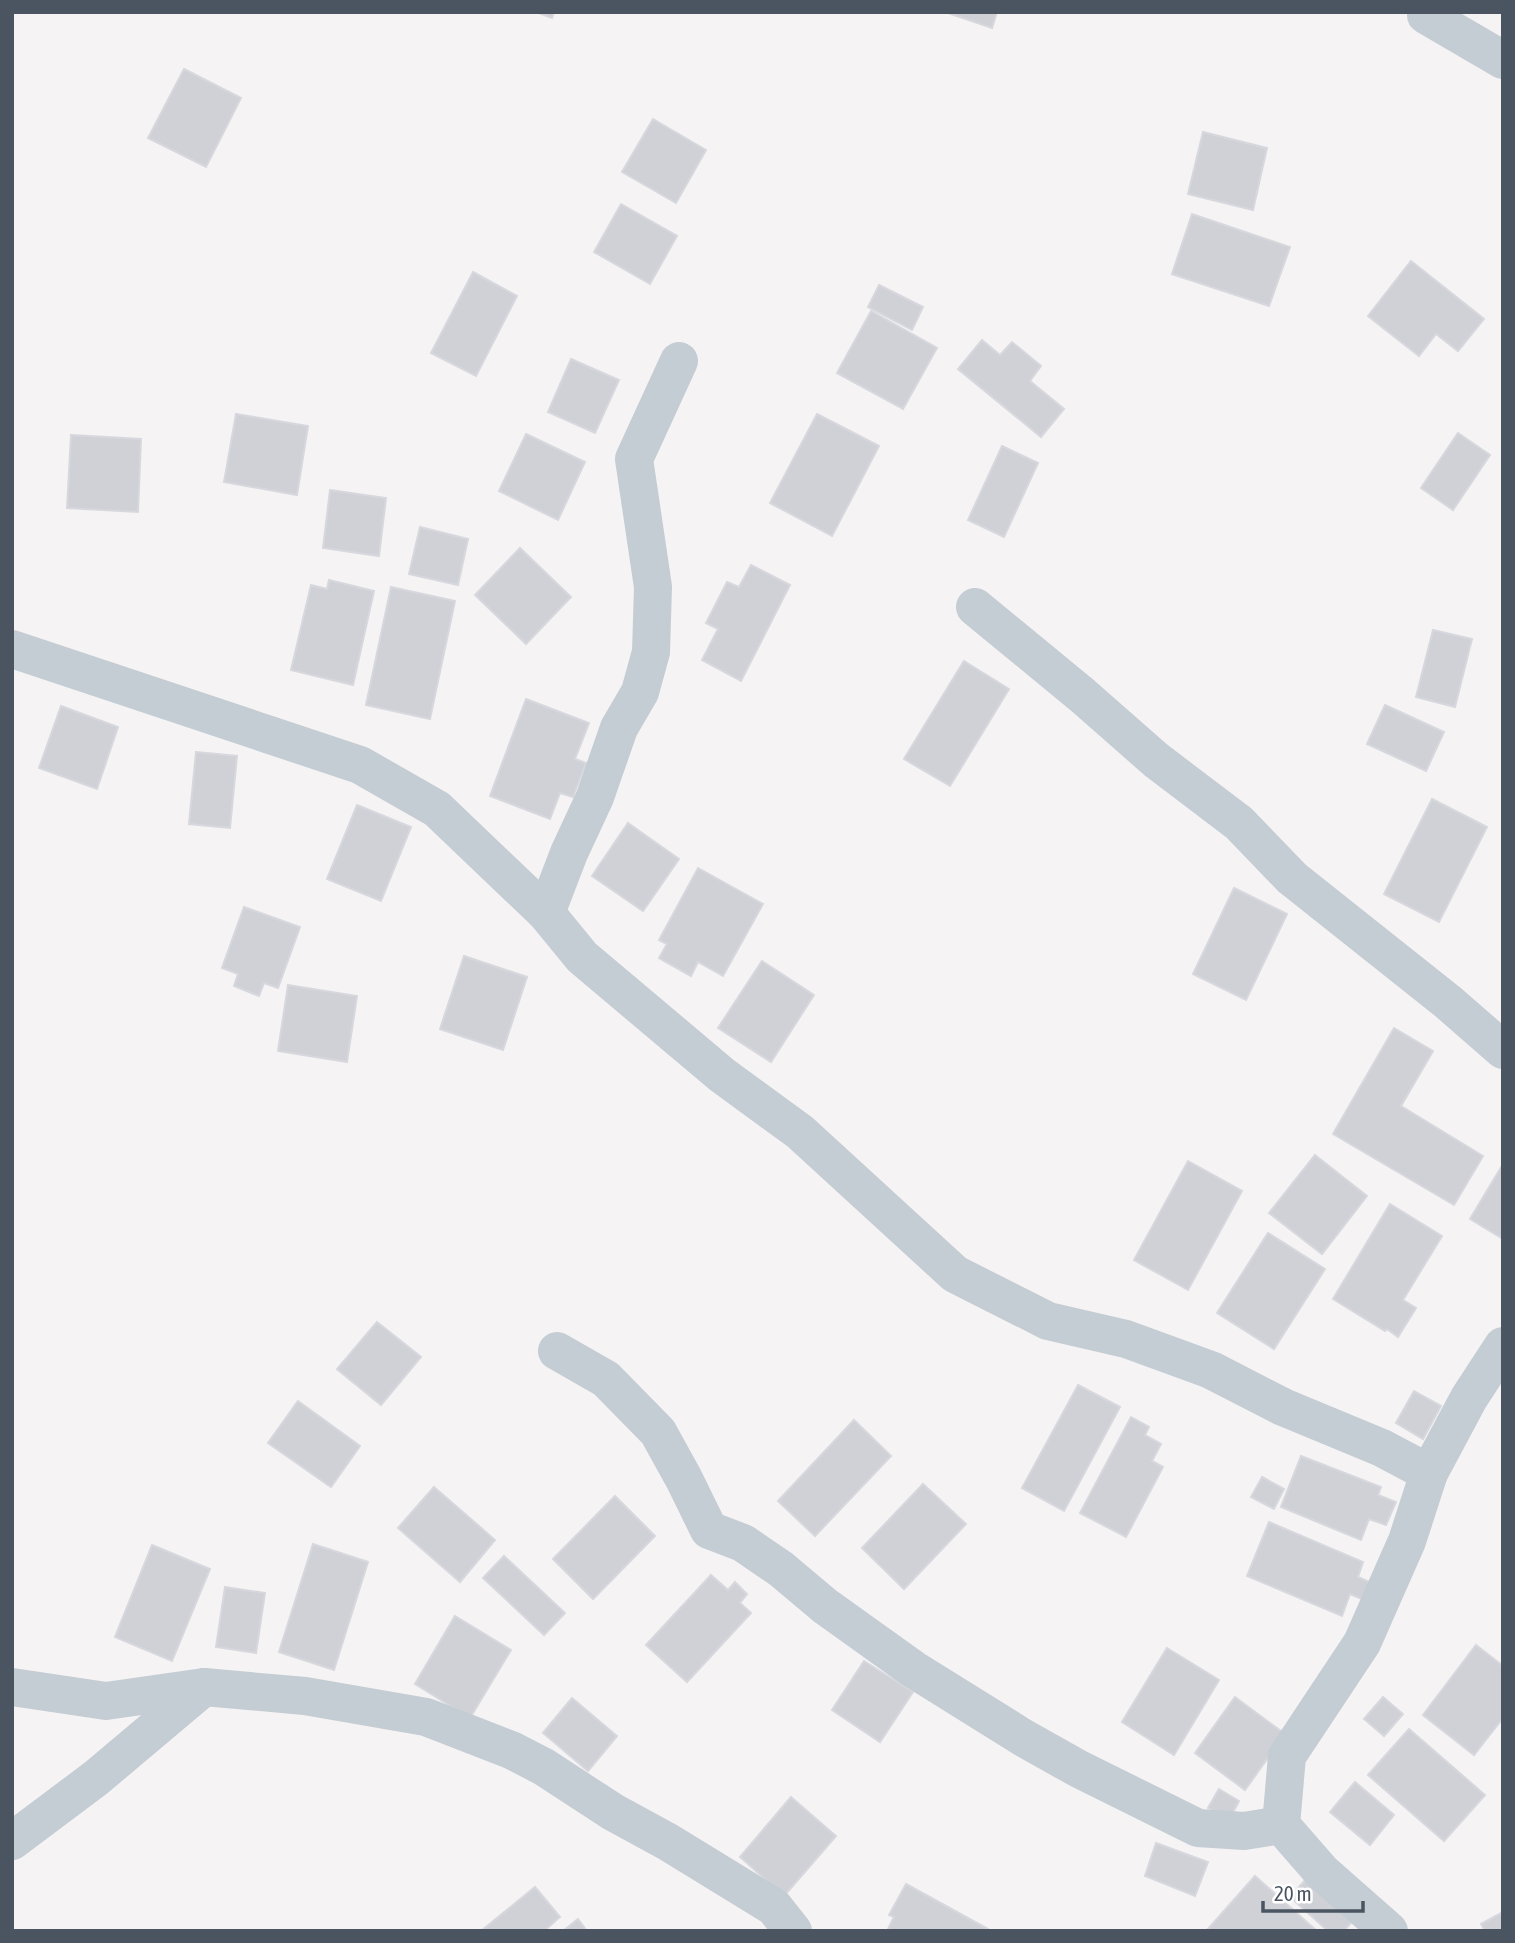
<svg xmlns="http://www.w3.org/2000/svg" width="1515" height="1943" font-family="'Asap Condensed',sans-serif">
<rect width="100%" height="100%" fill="#f5f3f3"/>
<!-- building -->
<g fill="#cfd1d7" stroke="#d7d8de" stroke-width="2">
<polygon points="536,12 554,12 552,18"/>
<polygon points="945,12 997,12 992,28"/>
<polygon points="184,69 241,98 206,167 148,138"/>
<polygon points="653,119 706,150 676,203 622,172"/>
<polygon points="1203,132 1267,148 1253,210 1188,194"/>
<polygon points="621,204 677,236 650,284 594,252"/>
<polygon points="1192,214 1290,247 1269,306 1172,274"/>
<polygon points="1411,261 1484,319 1458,351 1436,334 1419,356 1368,316"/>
<polygon points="473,272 517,296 476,376 431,353"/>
<polygon points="879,285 923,307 912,330 868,307"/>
<polygon points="871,311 937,348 903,409 837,373"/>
<polygon points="982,340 1000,355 1012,342 1041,366 1030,381 1064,409 1041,437 958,369"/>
<polygon points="571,359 619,380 595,433 548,412"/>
<polygon points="236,414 308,426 297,495 224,482"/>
<polygon points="817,414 879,446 832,536 770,503"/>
<polygon points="1458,433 1490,455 1453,510 1421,488"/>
<polygon points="526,434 585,462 558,520 499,491"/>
<polygon points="71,435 141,439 138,512 67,508"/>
<polygon points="1002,446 1038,463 1004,537 968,520"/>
<polygon points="330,490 386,498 379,556 323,548"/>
<polygon points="420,527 468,539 458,585 409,574"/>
<polygon points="520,548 571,597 526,644 475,595"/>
<polygon points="751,565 790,585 741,681 702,660 718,629 706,623 727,582 739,587"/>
<polygon points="329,580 374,591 353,685 291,670 311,585 327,589"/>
<polygon points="391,587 455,601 430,719 366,705"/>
<polygon points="1433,630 1472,639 1455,707 1416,697"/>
<polygon points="964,661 1009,689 950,786 904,759"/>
<polygon points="526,699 589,723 575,759 586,763 573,797 560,793 550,819 490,796"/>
<polygon points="1385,705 1444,732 1426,771 1367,744"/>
<polygon points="61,706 118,727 97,789 39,768"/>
<polygon points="196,752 237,756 230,828 189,824"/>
<polygon points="1432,799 1487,827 1439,922 1384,894"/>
<polygon points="357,805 411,827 381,901 327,879"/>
<polygon points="628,823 679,859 643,911 592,876"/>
<polygon points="698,868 763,904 723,976 698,962 691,976 659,958 667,944 659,940"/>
<polygon points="1234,888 1287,914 1246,1000 1193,974"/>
<polygon points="244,907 300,927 278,988 264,983 259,996 234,986 238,974 222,968"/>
<polygon points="464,956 527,977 503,1050 440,1029"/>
<polygon points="762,961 814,995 771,1062 718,1028"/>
<polygon points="288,985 357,996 347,1062 278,1051"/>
<polygon points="1394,1028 1433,1051 1401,1106 1483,1156 1454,1205 1333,1134"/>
<polygon points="1315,1155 1367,1196 1322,1254 1269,1213"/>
<polygon points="1188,1161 1242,1191 1188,1290 1134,1260"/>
<polygon points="1503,1164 1503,1239 1470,1219"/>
<polygon points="1390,1204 1442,1236 1403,1300 1416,1308 1398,1337 1387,1329 1385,1331 1333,1299"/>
<polygon points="1268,1233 1325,1269 1274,1349 1217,1313"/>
<polygon points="377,1322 421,1357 381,1405 337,1369"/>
<polygon points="1078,1385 1120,1407 1064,1511 1022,1488"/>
<polygon points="1414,1391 1441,1406 1423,1439 1396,1423"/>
<polygon points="298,1401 360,1446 331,1487 268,1443"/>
<polygon points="1131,1417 1149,1427 1145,1435 1161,1444 1152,1461 1163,1467 1126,1537 1080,1513"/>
<polygon points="854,1420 891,1456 815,1536 778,1501"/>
<polygon points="1301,1456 1381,1487 1378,1495 1396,1502 1386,1525 1369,1519 1361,1540 1281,1507"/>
<polygon points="1262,1477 1284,1489 1274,1509 1251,1497"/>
<polygon points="923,1484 966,1524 904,1589 862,1548"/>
<polygon points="434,1487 495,1540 460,1582 398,1528"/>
<polygon points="615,1496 655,1536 593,1599 553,1559"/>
<polygon points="1269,1522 1363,1562 1358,1577 1376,1585 1369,1602 1350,1594 1342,1616 1247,1576"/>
<polygon points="313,1544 368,1562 334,1670 279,1652"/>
<polygon points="152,1545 210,1569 172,1661 115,1637"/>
<polygon points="504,1556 565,1613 544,1635 483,1578"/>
<polygon points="711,1575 728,1590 735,1582 747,1594 740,1603 751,1613 687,1682 646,1645"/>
<polygon points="225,1587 265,1593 256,1653 216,1647"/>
<polygon points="455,1616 511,1650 470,1718 415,1684"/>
<polygon points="1476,1645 1503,1666 1503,1718 1474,1755 1423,1715"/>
<polygon points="1167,1648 1219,1680 1174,1755 1122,1722"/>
<polygon points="864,1661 913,1692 880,1742 832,1710"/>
<polygon points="1235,1697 1285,1734 1245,1790 1195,1753"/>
<polygon points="1383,1697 1403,1714 1384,1736 1364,1719"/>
<polygon points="572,1698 617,1736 588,1771 543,1733"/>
<polygon points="1409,1729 1485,1795 1444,1841 1368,1775"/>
<polygon points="1355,1782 1394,1815 1370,1845 1330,1812"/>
<polygon points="1219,1789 1239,1801 1229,1820 1208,1808"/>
<polygon points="791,1797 836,1836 784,1896 740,1857"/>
<polygon points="1156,1843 1208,1862 1195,1896 1145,1876"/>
<polygon points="1255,1876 1317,1931 1208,1931 1207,1930"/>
<polygon points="1308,1877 1355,1918 1344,1931 1328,1931 1290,1897"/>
<polygon points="906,1884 988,1929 987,1931 887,1931 894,1917 889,1915"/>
<polygon points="535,1887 560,1917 544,1931 481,1931"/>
<polygon points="1503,1912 1503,1931 1485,1931 1481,1924"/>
<polygon points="578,1919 587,1931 563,1931"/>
</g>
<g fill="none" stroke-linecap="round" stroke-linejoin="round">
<!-- minor -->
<g stroke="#c4ccd4" stroke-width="38">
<polyline points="1426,12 1426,15 1503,60"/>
<polyline points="975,607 1082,695 1156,760 1239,823 1292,878 1448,1002 1503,1050"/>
<polyline points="12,649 360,765 437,809 546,913 582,957 722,1075 800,1132 955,1274 1048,1321 1126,1339 1211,1370 1283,1407 1382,1448 1429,1473 1407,1541 1362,1643 1287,1756 1281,1825 1322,1872 1389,1931"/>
<polyline points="546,913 569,853 595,797 619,728 640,692 651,652 653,587 634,459 679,361"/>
<polyline points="557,1351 606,1379 658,1432 684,1479 709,1530 743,1543 781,1569 825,1606 913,1669 1022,1737 1079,1769 1198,1828 1244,1831 1281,1825"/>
<polyline points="1429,1473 1469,1398 1503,1346"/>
<polyline points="12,1687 106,1701 204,1687 305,1696 426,1717 511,1750 544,1767 613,1812 668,1842 774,1907 793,1931"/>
<polyline points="12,1841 96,1778 204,1687"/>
</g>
</g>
<!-- border -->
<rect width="1515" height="1943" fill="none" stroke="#4a5561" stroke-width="28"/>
<!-- scale -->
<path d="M1263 1901v10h100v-10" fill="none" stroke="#4a5561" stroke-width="3.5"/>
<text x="1274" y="1901" font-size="21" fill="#4a5561" stroke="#ffffff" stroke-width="5" paint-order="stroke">20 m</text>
</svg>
